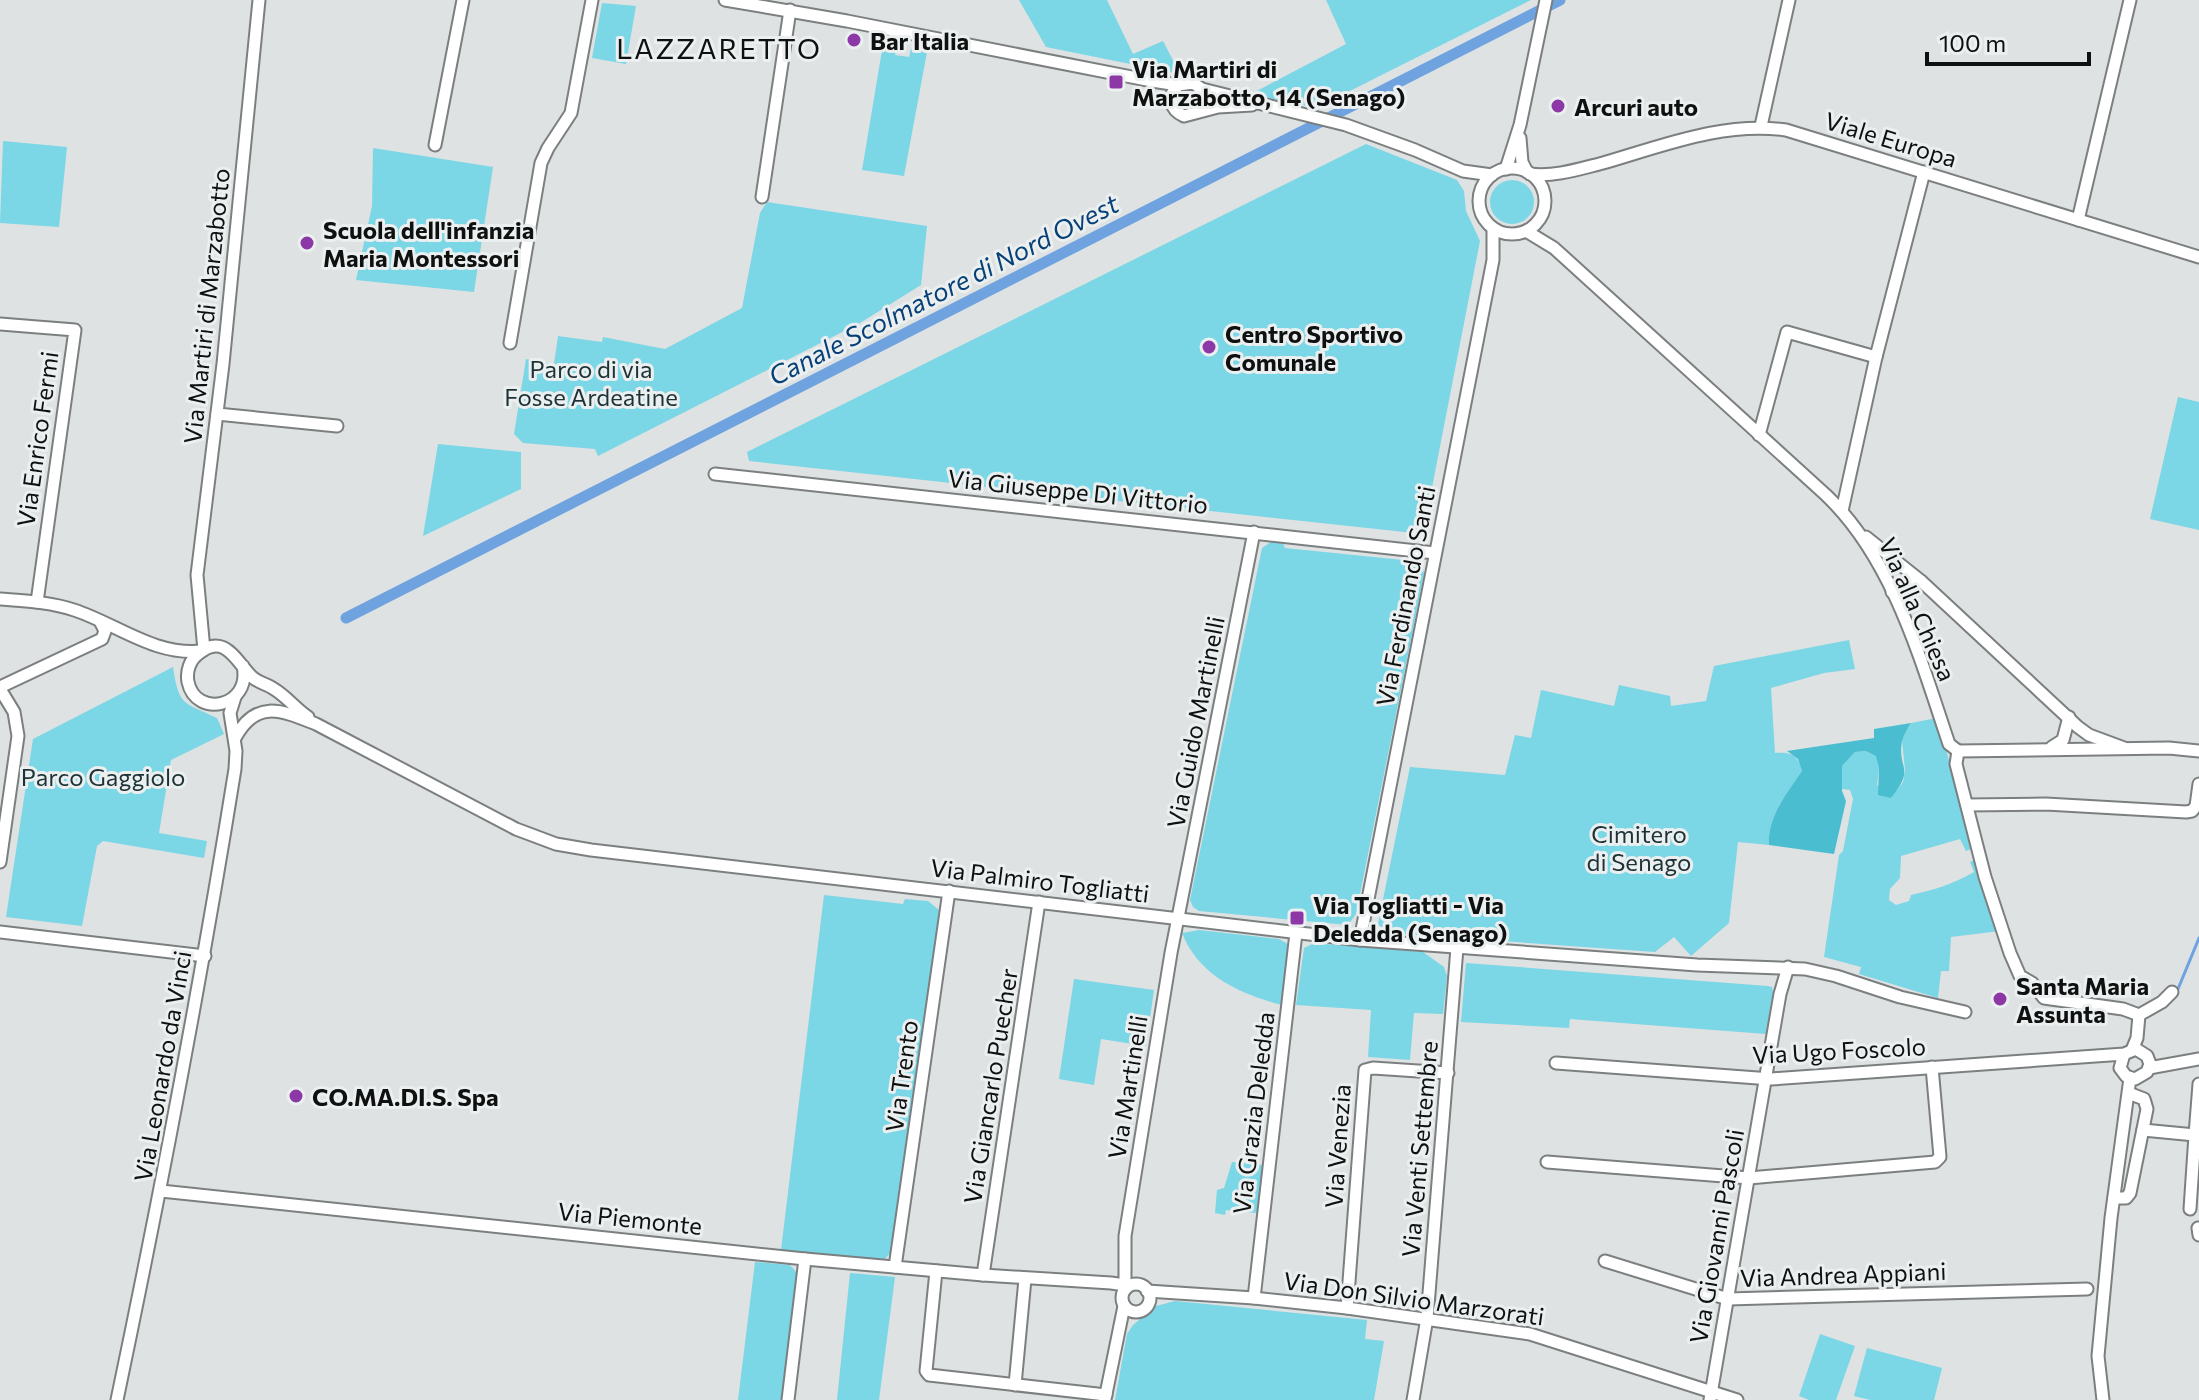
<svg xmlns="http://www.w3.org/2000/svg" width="2199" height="1400" font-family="Commissioner,sans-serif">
<rect width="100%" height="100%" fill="#dee2e2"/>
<!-- green -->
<g fill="#7bd6e6">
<polygon points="1019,0 1107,0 1133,54 1163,41 1180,74 1046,47"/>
<polygon points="1326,0 1531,0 1316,108 1258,96 1255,92 1346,44"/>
<polygon points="602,3 636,6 626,64 592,58"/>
<polygon points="883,44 897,46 895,55 909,57 911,49 927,52 904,176 862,170"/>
<polygon points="3,141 67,147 59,227 0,223"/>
<polygon points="1366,144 1457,180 1464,191 1466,211 1480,241 1423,534 749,461 747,452"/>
<polygon points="373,148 493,167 474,292 356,280 372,206"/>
<circle cx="1512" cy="202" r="22"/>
<polygon points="767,202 927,226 921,285 860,323 598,456 595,449 523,443 514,434 526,359 554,364 558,336 602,342 603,337 665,349 742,308 760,213"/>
<polygon points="2178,397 2199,402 2199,530 2150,519"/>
<polygon points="438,444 521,452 521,489 423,536"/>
<polygon points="1274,540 1282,540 1285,548 1413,561 1423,568 1424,574 1356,914 1348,925 1199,911 1193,907 1190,900 1262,548"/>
<path d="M1849,640L1855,669L1824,673L1771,688L1775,753C1790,752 1798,754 1802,771C1787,793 1767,817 1769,845L1738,842L1729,923L1691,956L1674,937L1655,952L1387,933L1378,924L1410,767L1505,775L1515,735L1531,738L1541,690L1614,706L1619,685L1670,696L1671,706L1706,701L1714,666Z"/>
<path d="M173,667C179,707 184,702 217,718L224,734L171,760L159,833L207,841L204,858L103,841L97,846L82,926L6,917L33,739Z"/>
<path d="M1937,718L1974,848L1966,851L1960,839L1901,856L1900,878L1890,889L1889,900L1896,905L1909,901L1911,895C1934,890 1953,884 1974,872L1970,862L1977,859L2000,931L1951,937L1949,971H1941L1938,998L1859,974L1861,967L1824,957L1839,855L1843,851L1853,799L1850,790L1842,789V766L1855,752L1866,751L1877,756L1879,768L1877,785L1891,798L1903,782L1905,770L1902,740L1911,723Z"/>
<polygon points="824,895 903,904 905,899 928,901 939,910 893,1250 884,1260 781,1250"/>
<path d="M1199,930L1279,939L1288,944L1282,1005C1240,994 1199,976 1182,933Z"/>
<polygon points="1314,943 1423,952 1444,967 1447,976 1443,1014 1414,1013 1410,1060 1368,1057 1371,1010 1296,1005 1304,948"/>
<polygon points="1466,963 1768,986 1772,987 1773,992 1766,1034 1570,1019 1569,1028 1461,1022"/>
<polygon points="1074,979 1154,990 1146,1046 1101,1039 1094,1085 1059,1079"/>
<polygon points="1232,1162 1263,1165 1257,1213 1226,1210 1225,1215 1215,1213 1217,1190 1224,1188"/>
<polygon points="755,1262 790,1265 798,1274 783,1400 738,1400"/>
<polygon points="850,1273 895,1277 879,1400 837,1400"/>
<polygon points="1175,1301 1367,1320 1365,1339 1384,1341 1374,1400 1115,1400 1127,1334 1133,1325 1156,1306"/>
<polygon points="1820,1334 1855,1346 1836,1400 1809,1400 1799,1396"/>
<polygon points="1867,1348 1942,1368 1934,1400 1870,1400 1854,1396"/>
</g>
<!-- forest -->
<path fill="#4abdd0" d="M1911,723C1908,728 1904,735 1902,741C1897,770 1916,767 1891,798L1878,795L1879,768L1876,756L1866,751L1855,752L1842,766V791L1846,801L1834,854L1769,845C1767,817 1787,793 1802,771L1798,759L1787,751L1874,738V729Z"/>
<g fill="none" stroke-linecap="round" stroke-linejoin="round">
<!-- stream -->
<polyline stroke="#6fa3e0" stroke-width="3" points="2178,989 2199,938"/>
<!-- canal -->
<polyline stroke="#6fa3e0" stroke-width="11" points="346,618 1560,0"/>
<!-- minor casing -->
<g stroke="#7c7f80" stroke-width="15">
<g id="minor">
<polyline points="725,0 847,21 1152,81 1178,85 1193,83 1202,89 1346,125 1415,150 1463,171 1492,175"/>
<path d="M1178,85C1167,96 1170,110 1184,116L1218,107L1252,105"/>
<polyline points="1761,126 1789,0"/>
<polyline points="1520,138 1522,162 1527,172"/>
<polyline points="435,145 463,0"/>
<circle cx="1512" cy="201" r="33"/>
<polyline points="1506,169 1520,125 1546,0"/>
<path d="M1530,174C1555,177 1579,169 1603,163C1662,146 1724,121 1786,130L2199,257"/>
<polyline points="762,197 790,10"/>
<polyline points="2078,220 2130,0"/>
<path d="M1526,231L1554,248L1826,495C1893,559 1920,658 1949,744L1958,751"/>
<polyline points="0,324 75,330 37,602"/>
<polyline points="510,343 541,163 548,148 571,113 592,0"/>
<polyline points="217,414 337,426"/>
<polyline points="1759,435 1787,332 1876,357"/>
<polyline points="715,474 1435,553"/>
<polyline points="1842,511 1876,357 1924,172"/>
<polyline points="1866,537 1921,581 2078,727 2089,735 2124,748"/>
<polyline points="1892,592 1903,583 1921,581"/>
<path d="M0,599C24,601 50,602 74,610C117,624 154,656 202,651"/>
<polyline points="204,650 197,575 223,364 259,0"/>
<path d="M243,666C252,707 196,719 188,682C186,671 190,660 198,654C225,631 237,663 252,677C259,683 267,684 274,689C286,696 296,709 308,717"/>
<polyline points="0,687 102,639 105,631 100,621"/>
<polyline points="0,689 14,712 18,736 0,862"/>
<path d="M235,738C256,699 281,710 316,724L516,829L556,844L591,850L1360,940L1697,965L1805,969L1836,976L1900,997L1965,1012"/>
<polyline points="2052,747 2063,740 2069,717"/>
<polyline points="1958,751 1956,764 1985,877 2010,953 2020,976 2032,983 2044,998 2123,1009 2139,1015"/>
<polyline points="1958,751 2169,748 2199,751"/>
<polyline points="1967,805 2046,804 2186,812 2192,811 2196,806 2199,784"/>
<polyline points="0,932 205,956"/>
<polyline points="1360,940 1493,260 1493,228"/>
<polyline points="2132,1050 2137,1038 2139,1015 2162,1002 2172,992"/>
<polyline points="1556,1063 1771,1079 2124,1054 2136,1049 2147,1056 2150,1064 2147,1072 2135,1079 2126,1076 2120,1068 2124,1054"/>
<polyline points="2149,1068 2199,1059"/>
<polyline points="2143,1130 2195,1135 2199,1084"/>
<polyline points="1547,1162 1749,1178 1935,1162 1940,1157 1932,1067"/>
<polyline points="161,1191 805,1259 983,1275 1111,1283 1125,1285 1126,1288"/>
<polyline points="2114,1198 2126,1198 2130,1193 2147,1109 2144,1099 2131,1094"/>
<polyline points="2190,1209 2195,1135"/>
<polyline points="2198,1228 2199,1235"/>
<polyline points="1605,1261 1728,1299 2087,1289"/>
<polyline points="895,1267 949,891"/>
<polyline points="936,1271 926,1371 929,1375 1106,1395"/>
<polyline points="983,1275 1039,902"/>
<circle cx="1136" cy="1298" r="14"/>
<polyline points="1125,1285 1125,1236 1171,953 1254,532"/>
<polyline points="1147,1291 1254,1298 1347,1308 1530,1334 1737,1400"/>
<polyline points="1254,1298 1296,933"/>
<polyline points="1347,1308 1365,1070 1373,1068 1448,1073"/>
<polyline points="1015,1385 1025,1279"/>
<polyline points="1105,1399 1124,1306"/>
<path d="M117,1400C161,1190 201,981 235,769L236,751L230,713L235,697"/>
<polyline points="788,1400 805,1259"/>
<polyline points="1413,1400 1427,1318 1457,948"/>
<polyline points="1710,1400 1780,994 1788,967"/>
<polyline points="2103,1400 2098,1356 2111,1218 2130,1078"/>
</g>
</g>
<!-- minor -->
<use href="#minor" stroke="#fff" stroke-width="11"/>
</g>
<!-- markers -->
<g fill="#8c38a7" stroke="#ebefef" stroke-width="3">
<circle cx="854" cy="40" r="8"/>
<rect x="1108" y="74" width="16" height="16" rx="4"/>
<circle cx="1558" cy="106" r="8"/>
<circle cx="307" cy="243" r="8"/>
<circle cx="1209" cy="347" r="8"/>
<rect x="1289" y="910" width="16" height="16" rx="4"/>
<circle cx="2000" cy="999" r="8"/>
<circle cx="296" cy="1096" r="8"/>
</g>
<g text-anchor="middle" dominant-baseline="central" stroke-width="6" stroke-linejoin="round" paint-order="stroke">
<!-- poi labels -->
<g font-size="24" font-weight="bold" fill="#0f1010" stroke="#ebefef" text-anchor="start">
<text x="870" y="40">Bar Italia</text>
<text x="1132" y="68">Via Martiri di<tspan x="1132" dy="28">Marzabotto, 14 (Senago)</tspan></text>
<text x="1574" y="106">Arcuri auto</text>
<text x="323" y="229">Scuola dell'infanzia<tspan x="323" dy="28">Maria Montessori</tspan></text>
<text x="1225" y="333">Centro Sportivo<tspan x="1225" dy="28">Comunale</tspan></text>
<text x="1313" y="904">Via Togliatti - Via<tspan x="1313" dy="28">Deledda (Senago)</tspan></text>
<text x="2016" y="985">Santa Maria<tspan x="2016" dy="28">Assunta</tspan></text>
<text x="312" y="1096">CO.MA.DI.S. Spa</text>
</g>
<!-- street labels -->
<g font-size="24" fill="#0f1010" stroke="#ebefef">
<text transform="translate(1891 139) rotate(17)">Viale Europa</text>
<text transform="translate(206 306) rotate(-84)">Via Martiri di Marzabotto</text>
<text transform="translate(37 439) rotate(-82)">Via Enrico Fermi</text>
<text transform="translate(1078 491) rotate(6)">Via Giuseppe Di Vittorio</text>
<text transform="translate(1405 596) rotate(-79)">Via Ferdinando Santi</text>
<text transform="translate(1918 609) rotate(66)">Via alla Chiesa</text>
<text transform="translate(1195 722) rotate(-79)">Via Guido Martinelli</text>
<text transform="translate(1040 880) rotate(7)">Via Palmiro Togliatti</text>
<text transform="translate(1839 1050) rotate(-3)">Via Ugo Foscolo</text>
<text transform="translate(162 1066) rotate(-80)">Via Leonardo da Vinci</text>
<text transform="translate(901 1076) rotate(-82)">Via Trento</text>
<text transform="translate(990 1086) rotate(-81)">Via Giancarlo Puecher</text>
<text transform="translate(1127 1087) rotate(-81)">Via Martinelli</text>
<text transform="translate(1253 1113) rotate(-83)">Via Grazia Deledda</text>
<text transform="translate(1337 1146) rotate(-86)">Via Venezia</text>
<text transform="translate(1419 1149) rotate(-85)">Via Venti Settembre</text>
<text transform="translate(630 1218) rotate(6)">Via Piemonte</text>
<text transform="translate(1716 1236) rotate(-80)">Via Giovanni Pascoli</text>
<text transform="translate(1843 1274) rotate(-2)">Via Andrea Appiani</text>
<text transform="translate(1414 1298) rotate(8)">Via Don Silvio Marzorati</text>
</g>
<!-- park labels -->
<g font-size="24" fill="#1d3236" stroke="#ebefef">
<text x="591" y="368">Parco di via<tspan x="591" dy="28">Fosse Ardeatine</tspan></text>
<text x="103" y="776">Parco Gaggiolo</text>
<text x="1639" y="833">Cimitero<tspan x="1639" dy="28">di Senago</tspan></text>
</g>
<!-- water labels -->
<g font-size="26" font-style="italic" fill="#064077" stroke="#ebefef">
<text transform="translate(943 289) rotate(-27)">Canale Scolmatore di Nord Ovest</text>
</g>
<!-- quarter labels -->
<g font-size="28" letter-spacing="2" fill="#0f1010" stroke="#ebefef">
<text x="719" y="48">LAZZARETTO</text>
</g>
</g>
<!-- scale -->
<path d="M1927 52v12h162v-12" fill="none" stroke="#0f1010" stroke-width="4"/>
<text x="1939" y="52" font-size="24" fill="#0f1010" stroke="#ebefef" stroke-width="6" paint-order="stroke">100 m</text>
</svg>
